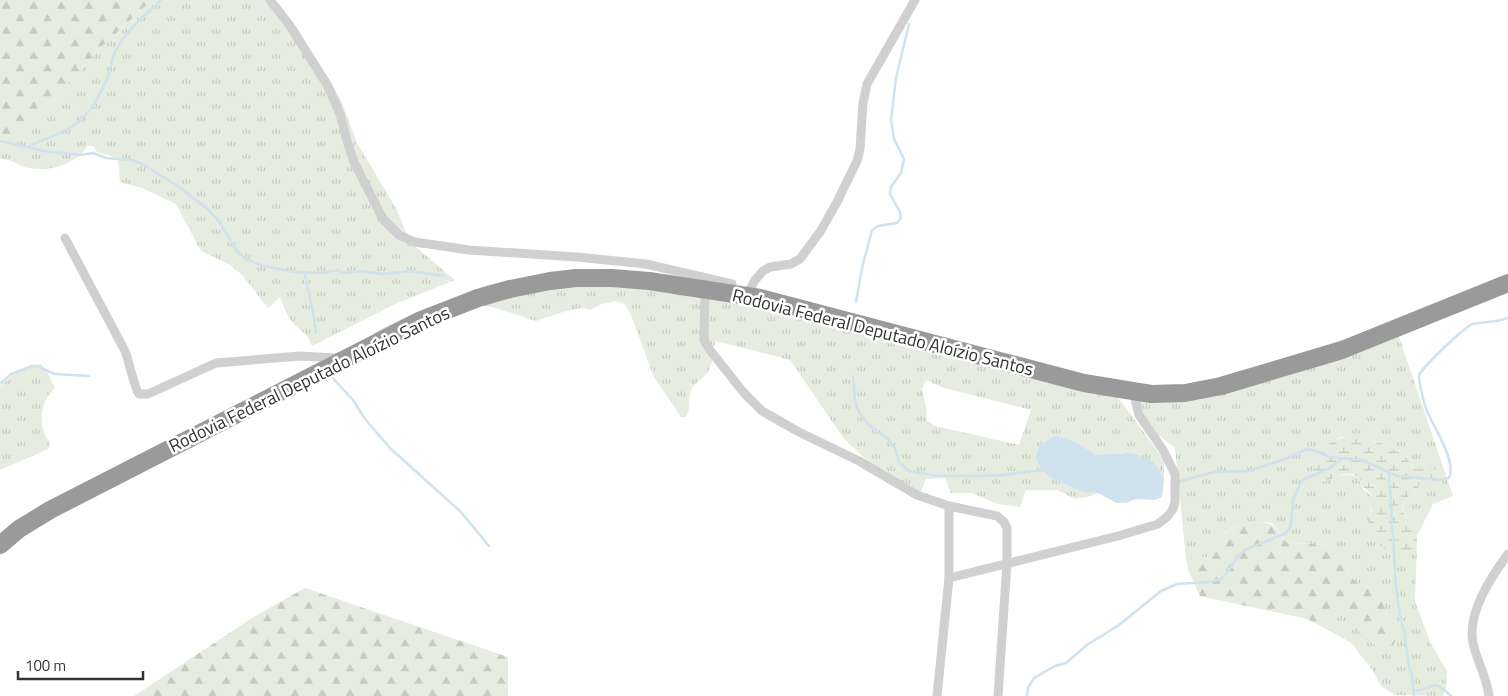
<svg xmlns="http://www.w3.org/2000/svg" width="1508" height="696" font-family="'Titillium Web',sans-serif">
<defs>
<pattern id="grass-tufts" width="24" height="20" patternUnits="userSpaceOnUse" patternTransform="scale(1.25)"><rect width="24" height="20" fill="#e6ecdf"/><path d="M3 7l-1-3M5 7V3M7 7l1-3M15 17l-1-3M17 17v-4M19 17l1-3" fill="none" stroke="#c6cbc0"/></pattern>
<pattern id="forest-firs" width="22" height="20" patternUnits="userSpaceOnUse" patternTransform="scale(1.25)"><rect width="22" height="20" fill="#e6ecdf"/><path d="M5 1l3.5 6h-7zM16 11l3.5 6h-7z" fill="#c6cbc0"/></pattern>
<pattern id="wetland-marsh" width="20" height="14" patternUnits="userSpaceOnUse" patternTransform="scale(1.25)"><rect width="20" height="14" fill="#e6ecdf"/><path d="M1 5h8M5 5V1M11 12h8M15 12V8" fill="none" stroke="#c6cbc0"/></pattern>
</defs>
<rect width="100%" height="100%" fill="#fff"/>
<!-- grass -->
<g fill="url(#grass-tufts)" fill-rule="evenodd">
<path d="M152,0H275L296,26L341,100L357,143L396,208L410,242L455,280L395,304L312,346C306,331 306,336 296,326C288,319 284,307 280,297L268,308L243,276L229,264L201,251L176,204L142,188L120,182L118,159L108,155L98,153L93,146H88C76,164 50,172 29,168C19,166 11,158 0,159V139L21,135L34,124L65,85L75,78L99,49Z"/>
<path d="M536,276L658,283L1051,382L1113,392L1126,408L1164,460V479L1158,468L1121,453L1110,456L1096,455L1078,443L1056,435L1041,444C1059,474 1059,490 1098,493L1088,497L1075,499L1057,490H1026L1020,507L998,504L971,493H951L945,478L926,479L918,498L870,463L844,439L790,360L716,341C711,352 714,362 708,372C703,379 694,383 691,390C687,400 692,405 686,417H681L654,377L631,315L625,304L615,301L602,304L590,310L582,308L566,311L536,321L489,306H475L392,331L371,334L401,319L487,285ZM926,380L944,388L1031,410L1019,445L935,426L927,421L926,406L922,389Z"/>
<path d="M1394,322L1453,496L1433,504L1421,528C1410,523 1397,512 1406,499C1411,493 1417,492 1420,484L1425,483C1417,467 1396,446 1377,442C1372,440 1367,441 1362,440C1355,439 1346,435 1339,438C1332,442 1315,467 1312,475L1315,482C1326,482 1351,468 1358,478C1360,480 1360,483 1361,486C1364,491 1369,494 1374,497V504L1370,512L1408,553L1417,545L1415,602L1431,644L1447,671L1446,687L1443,696L1395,695L1381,686L1371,668L1350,642L1317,624L1333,604L1342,601L1350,608L1359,631L1394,645L1396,637L1378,590C1371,585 1363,588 1356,582C1349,576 1346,565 1342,558C1330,540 1305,544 1287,543C1283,538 1278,528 1273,524C1264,518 1234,526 1226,532C1219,537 1211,548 1208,557L1186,559L1175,448L1157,434L1134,405L1148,392L1199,388L1303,354Z"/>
<path d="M41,364L47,371L55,388C40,401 37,427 50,442L48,449L0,470V387L15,372Z"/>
</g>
<!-- forest -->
<g fill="url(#forest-firs)">
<polygon points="0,0 152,0 99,49 75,78 65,85 34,124 21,135 0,139"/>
<path d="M1255,522C1277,522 1275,528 1287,543C1305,544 1330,540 1342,558C1346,565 1349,576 1356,582C1363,588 1371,585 1378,590L1396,637L1394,645C1381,651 1367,642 1360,632C1352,621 1354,611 1342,602L1333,604L1317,624L1307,619L1200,596L1189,572L1186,559L1207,557C1218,532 1231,528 1255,522Z"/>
<polygon points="305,588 508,657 508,696 134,696 252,618"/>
</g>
<!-- wetland -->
<path fill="url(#wetland-marsh)" d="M1346,437L1377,442L1387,445L1404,455L1413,467L1418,469L1423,465L1432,467L1441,477L1440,481L1420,484C1416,493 1411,493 1406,499C1396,512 1410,523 1421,528L1417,535V545C1414,547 1411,552 1408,553C1393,560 1371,541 1369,527C1367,516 1375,507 1374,497L1361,485L1359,478L1353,474H1344L1323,482H1315L1312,475C1320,455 1322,442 1346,437Z"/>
<!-- water -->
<polygon fill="#cfe2ee" points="1056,435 1078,443 1096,455 1131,453 1151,460 1158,468 1164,479 1162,497 1155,500 1136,499 1126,503 1117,503 1098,493 1083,492 1051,478 1042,470 1036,459 1037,452 1041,444"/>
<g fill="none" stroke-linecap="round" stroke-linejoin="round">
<!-- stream -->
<g stroke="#cfe2ee" stroke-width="2.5">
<polyline points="0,141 44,151 79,155 93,153 106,158 132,160 142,164 178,186 205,207 218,220 237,251 246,259 263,266 294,272 323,273 337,270 344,273 359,271 383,274 410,271 444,276"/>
<path d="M26,147C68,130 87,126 106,81C110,72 111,61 115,52C125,31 145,16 161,0"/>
<polyline points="304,271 313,312 316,333"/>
<polyline points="856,302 862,268 872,230 878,226 897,223 901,218 900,212 890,194 891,187 901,173 904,159 894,139 891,120 896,78 909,24"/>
<polyline points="329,374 353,400 365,419 391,449 461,512 489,546"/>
<polyline points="853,376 855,402 860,414 870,426 887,438 895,448 899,462 909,471 936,476 981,476 1003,475 1043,470"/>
<polyline points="0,384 11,374 32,366 37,366 55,374 89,376"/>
<polyline points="1389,473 1396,586 1400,617 1404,630 1409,667 1412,674 1414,696"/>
<path d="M1181,481L1214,472L1249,471L1285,459L1307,449L1313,450L1330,457L1362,460L1397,476L1439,480L1449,478C1457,461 1433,426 1426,409C1423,399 1419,386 1419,375C1423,367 1465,326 1473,324C1485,321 1496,323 1508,318"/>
<path d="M1414,691C1434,690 1431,676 1451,696"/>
<polyline points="1027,696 1028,688 1034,678 1055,666 1066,663 1087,645 1119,625 1161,591 1177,584 1209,582 1221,579 1226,574 1238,556 1245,550 1286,533 1291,526 1293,500 1300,484 1305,479 1328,469 1342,459"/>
</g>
<!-- street -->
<g stroke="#d0d0d0" stroke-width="9">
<polyline points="270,0 288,23 328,86 340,114 348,144 354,162 383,219 399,235 415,242 469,250 577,257 646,264 732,284 732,293"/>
<path d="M65,238L125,351C129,361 134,387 139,394H148L216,363L300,356L338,358"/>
<polyline points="705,289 704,340 709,349 744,393 762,411 799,432 859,461 917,495 949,506 997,516 1004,522 1007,528 1007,563 998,696"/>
<polyline points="747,295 755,280 763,271 770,267 791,264 800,259 820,232 837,202 857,161 860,149 863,103 867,84 915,0"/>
<polyline points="949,578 1118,536 1158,524 1168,516 1173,509 1175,502 1175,474 1163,450 1139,415 1133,391"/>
<polyline points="937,696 949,578 949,506"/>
<path d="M1489,696C1487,678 1477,661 1473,643C1467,613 1491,577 1508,554"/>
</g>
<!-- highway -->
<polyline stroke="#9a9a9a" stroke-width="18" points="0,545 19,529 50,510 419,321 478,298 510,289 550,281 576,278 612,278 649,281 760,298 1084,383 1151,394 1185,393 1221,386 1342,350 1508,283"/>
</g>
<g text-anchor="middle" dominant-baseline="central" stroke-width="5" stroke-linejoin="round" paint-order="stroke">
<!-- street labels -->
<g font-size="18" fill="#333" stroke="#fff">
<text transform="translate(883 332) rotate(14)">Rodovia Federal Deputado Aloízio Santos</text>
<text transform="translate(309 379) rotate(-26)">Rodovia Federal Deputado Aloízio Santos</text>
</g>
</g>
<!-- scale -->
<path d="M18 671v8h125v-8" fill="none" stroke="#333333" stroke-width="2.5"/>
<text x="25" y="671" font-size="15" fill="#333333" stroke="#ffffff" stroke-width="4" paint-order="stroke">100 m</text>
</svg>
